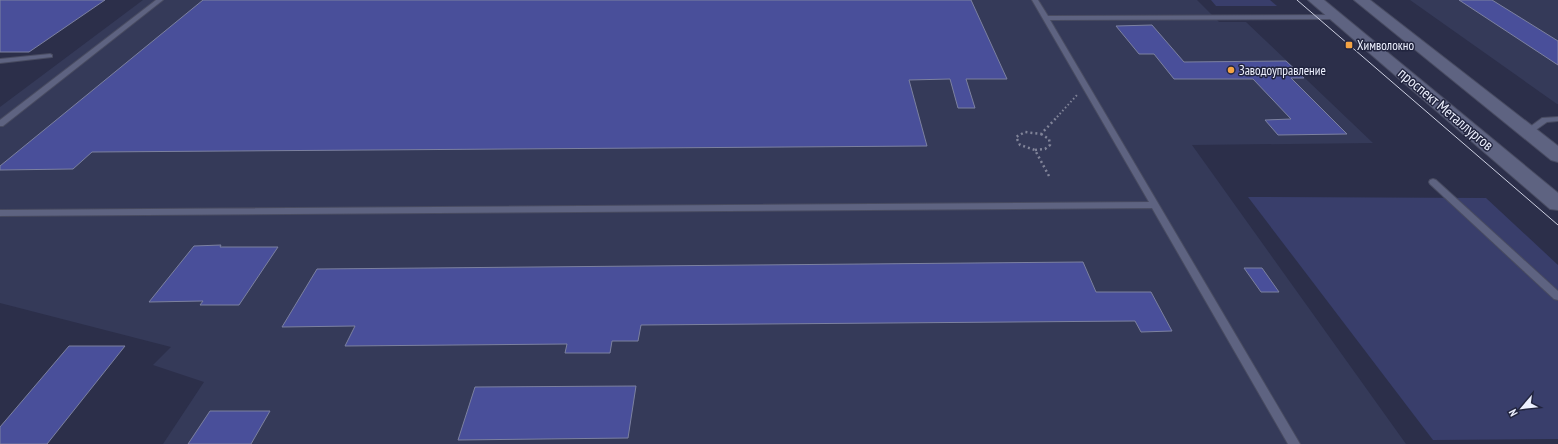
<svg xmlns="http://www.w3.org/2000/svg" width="1558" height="444" font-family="'PT Sans Narrow',sans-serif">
<rect width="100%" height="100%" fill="#2c2f4a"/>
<!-- built -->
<g fill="#353a59">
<polygon points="143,0 1197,0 1219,22 1246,22 1373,143 1192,145 1406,444 163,444 204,382 153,365 171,347 0,303 0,107"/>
<polygon points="1410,0 1558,0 1558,104 1557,104"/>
</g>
<!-- green -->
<g fill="#393e6b">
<polygon points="1211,0 1270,0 1277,6 1216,6"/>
<polygon points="1248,197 1486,198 1558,265 1558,439 1433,440"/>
</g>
<!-- building -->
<g fill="#494f9a" stroke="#7c81a0">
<polygon points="0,0 105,0 29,52 0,52"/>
<polygon points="203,0 971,0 1007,79 966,79 975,108 958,108 950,79 909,80 927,146 92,152 73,169 0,170 0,166"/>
<polygon points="1459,0 1492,0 1558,41 1558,65"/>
<polygon points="1152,25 1184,62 1286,61 1304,78 1291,78 1347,134 1278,135 1265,120 1291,119 1253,79 1174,79 1154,54 1139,54 1116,26"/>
<polygon points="221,245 220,247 278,247 239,305 200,305 203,301 149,302 194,246"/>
<polygon points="1083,262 1096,292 1151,292 1172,331 1141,332 1135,321 641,325 638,341 612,341 610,353 565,353 567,344 345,346 355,326 282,327 317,269"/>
<polygon points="1244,268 1262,268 1279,292 1261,292"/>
<polygon points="69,346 125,346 47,444 0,444 0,427"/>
<polygon points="636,386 628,438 458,440 475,387"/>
<polygon points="210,411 270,411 251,444 188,444"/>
</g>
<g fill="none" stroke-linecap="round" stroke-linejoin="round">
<!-- lane casing -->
<g stroke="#484b61" stroke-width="2">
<g id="lane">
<polygon points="156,0 163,0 3,126 0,126 0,120"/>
<polygon points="1032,0 1038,0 1048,16 1336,15 1339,17 1336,19 1050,20 1300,444 1288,444 1152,208 0,216 0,210 1149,202"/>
<polygon points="50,54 52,55 52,57 0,63 0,59"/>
<polygon points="1558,117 1558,121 1547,122 1530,134 1527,134 1523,132 1542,118"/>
<polygon points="1433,179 1436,180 1558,291 1558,300 1554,299 1430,184 1429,182 1430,180"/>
</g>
</g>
<!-- secondary casing -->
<g stroke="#484b61" stroke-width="2">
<g id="secondary">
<polygon points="1308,0 1324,0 1558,193 1558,210 1550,209"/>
<polygon points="1354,0 1370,0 1558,146 1558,162 1551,160"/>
</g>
</g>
<!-- path-far1 -->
<polyline stroke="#818499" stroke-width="2" stroke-dasharray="1.5 2.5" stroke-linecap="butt" points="1057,117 1077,95"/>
<!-- path -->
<g stroke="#818499" stroke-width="2.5" stroke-dasharray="2 3" stroke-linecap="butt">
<polyline points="1035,150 1045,149 1050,145 1049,139 1041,134"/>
<polyline points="1049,176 1035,150 1020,145 1016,137 1025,132 1041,134 1058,116"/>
</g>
<!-- lane -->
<use href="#lane" fill="#5e6381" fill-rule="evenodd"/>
<!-- secondary -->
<use href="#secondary" fill="#5e6381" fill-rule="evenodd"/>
<!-- tram -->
<polyline stroke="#cccfe0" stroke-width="1" points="1297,0 1558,225"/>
</g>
<!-- markers -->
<g fill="#f4a344" stroke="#22253f" stroke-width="1.5">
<rect x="1345" y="41" width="8" height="8" rx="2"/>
<circle cx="1231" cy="70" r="4"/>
</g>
<g text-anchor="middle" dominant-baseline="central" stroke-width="3" stroke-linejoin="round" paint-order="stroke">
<!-- far-poi labels -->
<g font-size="13" fill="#edf0fe" stroke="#22253f" text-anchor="start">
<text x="1357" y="45">Химволокно</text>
<text x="1239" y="70">Заводоуправление</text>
</g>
<!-- street labels -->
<g font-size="15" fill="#edf0fe" stroke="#22253f">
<text transform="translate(1446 109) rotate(40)">проспект Металлургов</text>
</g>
</g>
<!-- north arrow -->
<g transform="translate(1522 408) rotate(242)" stroke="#22253f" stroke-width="3" paint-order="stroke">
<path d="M0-3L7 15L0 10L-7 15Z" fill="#edf0fe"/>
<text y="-6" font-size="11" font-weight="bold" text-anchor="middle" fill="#edf0fe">N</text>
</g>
</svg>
